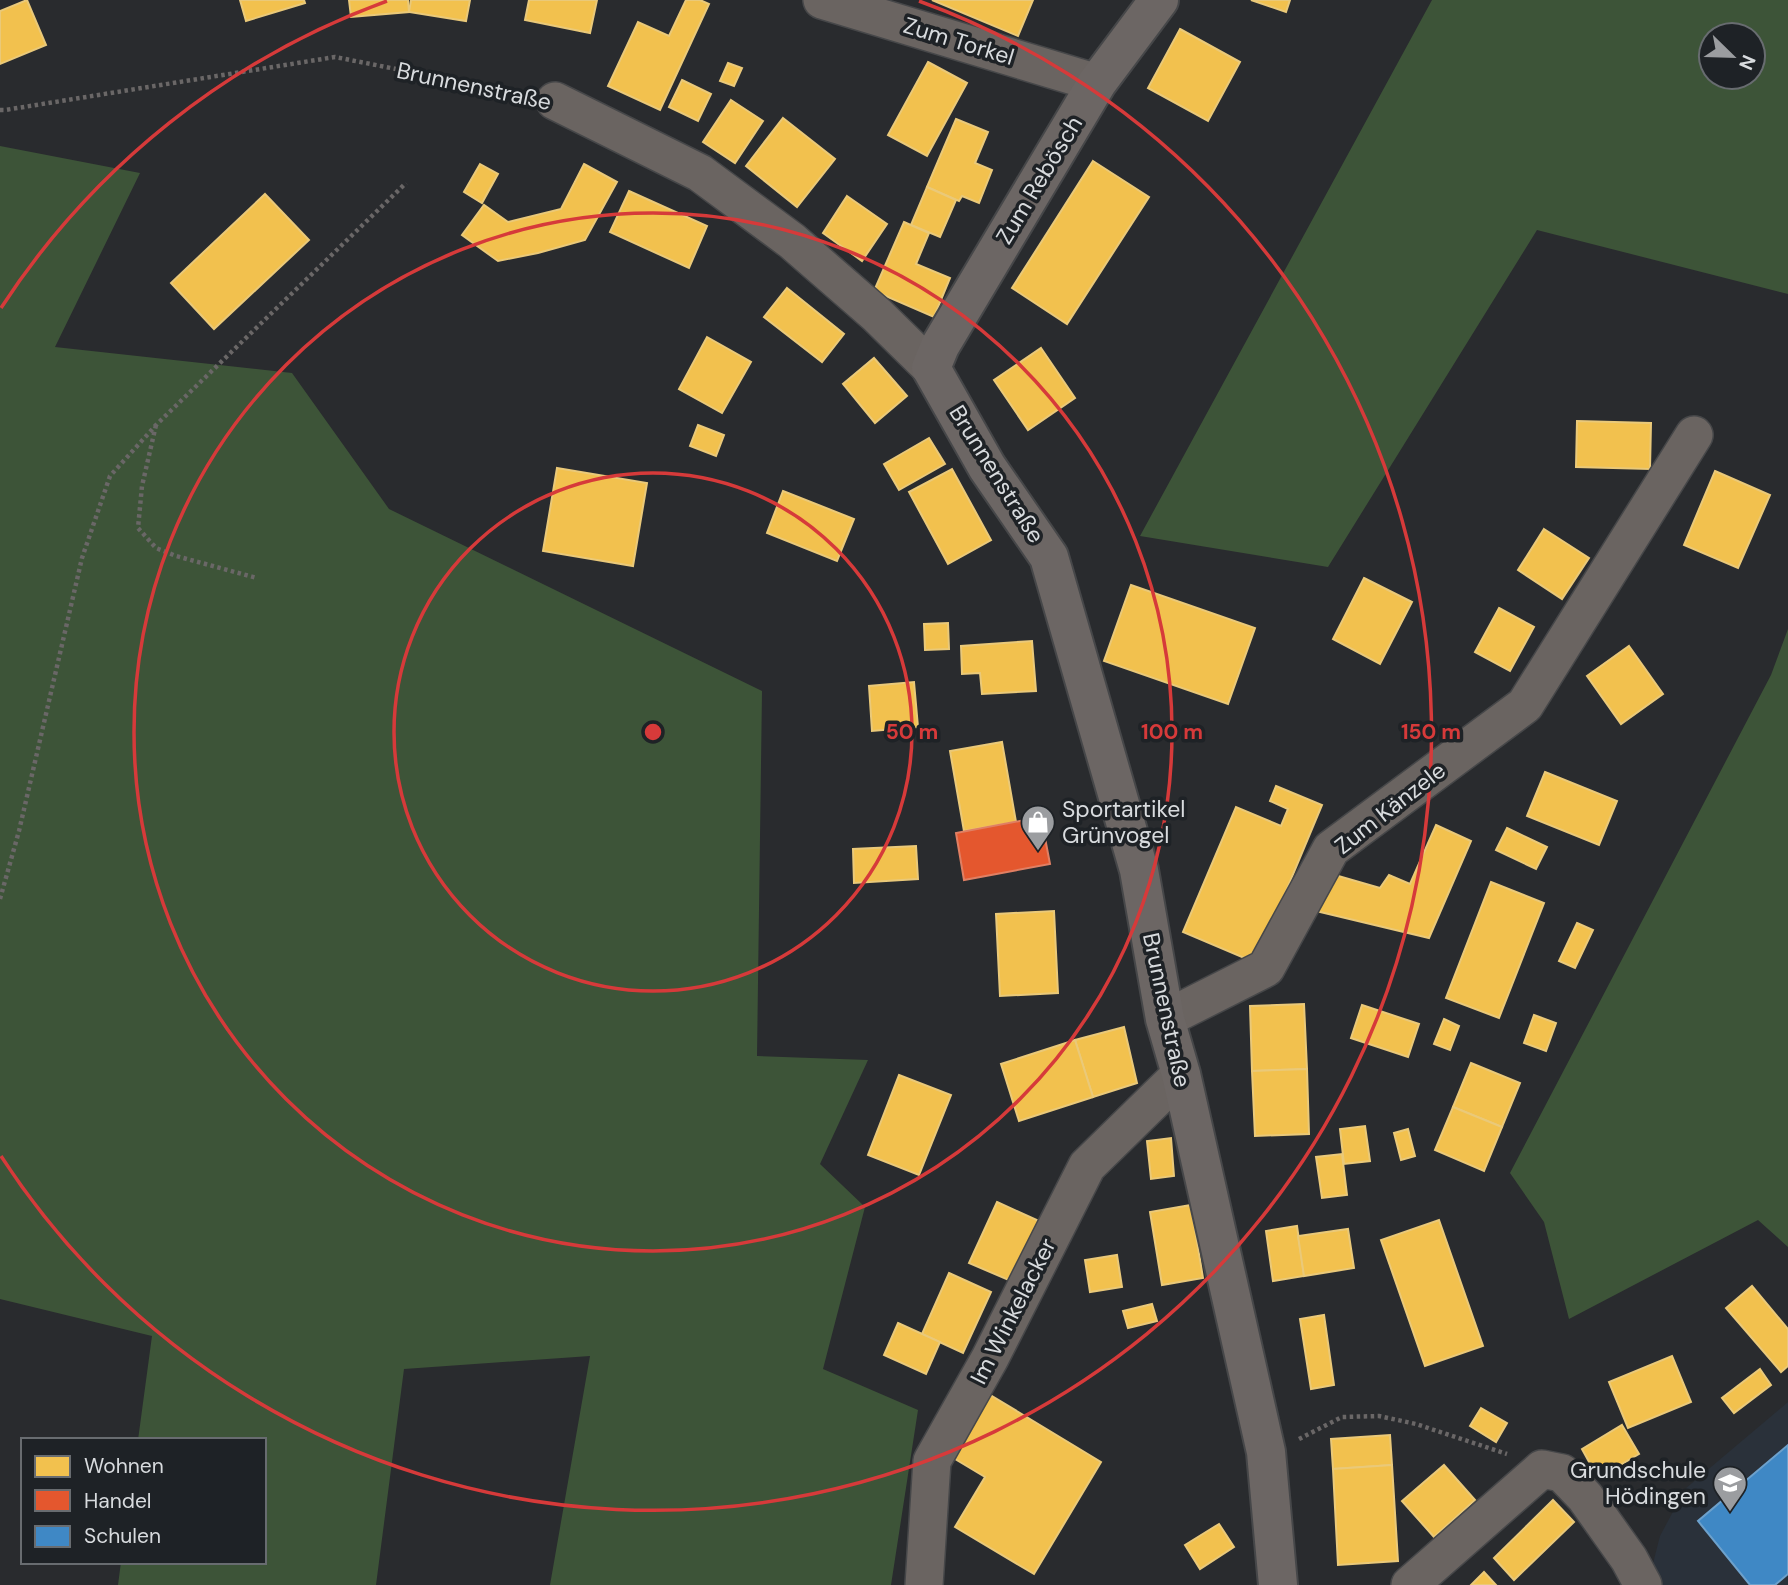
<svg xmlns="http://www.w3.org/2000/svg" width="1788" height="1585" font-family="'DM Sans',sans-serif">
<rect width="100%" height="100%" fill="#292b2e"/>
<!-- built -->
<polygon fill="#2a313a" points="1788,1402 1788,1585 1655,1585 1650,1575 1660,1536 1685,1489"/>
<!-- green -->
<g fill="#3d5438" fill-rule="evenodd">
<path d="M1432,0H1788V294L1537,230L1328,567L1140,536ZM1711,35H1753V77H1711Z"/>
<polygon points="0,146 140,173 55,347 292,373 389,509 762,691 757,1056 868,1060 820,1164 865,1207 823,1369 918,1410 891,1585 550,1585 590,1356 404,1369 376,1585 118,1585 121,1562 264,1562 264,1440 138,1440 152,1336 0,1299"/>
<polygon points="1788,629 1788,1247 1758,1220 1569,1319 1544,1222 1510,1173 1771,675"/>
</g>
<!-- homes -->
<g fill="#f2c14e" stroke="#eac979" stroke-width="2">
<polygon points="27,0 46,45 0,64 0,11"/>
<polygon points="240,0 304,0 305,3 246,21"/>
<polygon points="349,0 408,0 409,12 351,17"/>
<polygon points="411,0 470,0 466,21 409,12"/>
<polygon points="529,0 597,0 590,33 525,20"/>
<polygon points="686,0 700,0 709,4 660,110 608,86 638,22 669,36"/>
<polygon points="932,0 1033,0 1018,36"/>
<polygon points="1251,0 1290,0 1286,12"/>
<polygon points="1180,29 1240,62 1208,121 1148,88"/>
<polygon points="928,62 967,83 927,156 888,135"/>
<polygon points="728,63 742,68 734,86 720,81"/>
<polygon points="682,80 711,94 698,121 669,107"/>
<polygon points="731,100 763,121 735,163 703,142"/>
<polygon points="783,118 835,159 797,207 746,166"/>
<polygon points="956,119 988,132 975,163 992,170 979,203 962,196 959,201 927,187"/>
<polygon points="1093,161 1149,197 1067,324 1012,288"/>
<polygon points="480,164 498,174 482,203 464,192"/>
<polygon points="584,164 617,182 585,240 538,253 498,261 462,235 484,205 508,222 561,209"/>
<polygon points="927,187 956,200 940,237 911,225"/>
<polygon points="629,191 707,226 689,268 610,232"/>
<polygon points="265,194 309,240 214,329 171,283"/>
<polygon points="847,196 887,224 862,261 823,233"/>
<polygon points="904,222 929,233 916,264 950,278 934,317 874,291"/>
<polygon points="787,288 844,334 822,362 764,317"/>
<polygon points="707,337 751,362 722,413 679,389"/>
<polygon points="1041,348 1075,398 1028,430 994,380"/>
<polygon points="874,358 907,396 875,423 843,384"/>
<polygon points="1577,421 1651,423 1650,469 1576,467"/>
<polygon points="698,425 724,435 716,456 690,446"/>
<polygon points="929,438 945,464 899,490 884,464"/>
<polygon points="557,468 647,483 633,566 543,551"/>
<polygon points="952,469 991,540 948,564 909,492"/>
<polygon points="1715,471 1770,495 1738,568 1684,545"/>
<polygon points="783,491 854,519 837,561 767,533"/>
<polygon points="1544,529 1589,558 1562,599 1518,570"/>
<polygon points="1364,578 1412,602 1380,664 1333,639"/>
<polygon points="1131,585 1255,628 1228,704 1104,661"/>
<polygon points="1499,608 1534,627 1510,671 1475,652"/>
<polygon points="948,623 949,649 925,650 924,624"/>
<polygon points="1032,641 1036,691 982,694 980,673 962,674 961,646"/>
<polygon points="1629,646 1663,694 1621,724 1587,676"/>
<polygon points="914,682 918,727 872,731 869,686"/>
<polygon points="1002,742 1016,822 964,831 950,751"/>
<polygon points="1545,772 1617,801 1599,845 1527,816"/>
<polygon points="1276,786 1322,805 1256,963 1183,932 1236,807 1281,826 1288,809 1270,801"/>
<polygon points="1436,825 1471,841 1429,938 1316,911 1328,873 1380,888 1389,875 1410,884"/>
<polygon points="1507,828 1547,847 1536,869 1496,850"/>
<polygon points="916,846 918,879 854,883 853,849"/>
<polygon points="1491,882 1544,903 1499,1018 1446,998"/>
<polygon points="1054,911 1058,993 1000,996 996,914"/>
<polygon points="1577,923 1593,930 1575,968 1559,961"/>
<polygon points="1304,1004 1307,1069 1252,1071 1250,1006"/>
<polygon points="1362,1005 1419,1024 1408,1057 1351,1038"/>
<polygon points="1534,1015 1556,1023 1546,1051 1524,1043"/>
<polygon points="1444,1019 1459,1026 1450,1050 1434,1044"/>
<polygon points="1124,1027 1137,1083 1093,1097 1075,1040"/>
<polygon points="1075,1040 1093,1097 1019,1121 1001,1064"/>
<polygon points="1471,1063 1520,1083 1502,1127 1453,1107"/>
<polygon points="1307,1069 1309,1134 1255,1136 1252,1071"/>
<polygon points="899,1075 951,1095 919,1175 868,1155"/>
<polygon points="1453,1107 1502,1127 1484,1171 1435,1150"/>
<polygon points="1365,1126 1370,1161 1344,1164 1340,1129"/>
<polygon points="1408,1129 1415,1156 1401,1160 1394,1133"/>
<polygon points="1171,1138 1174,1176 1151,1179 1147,1141"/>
<polygon points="1342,1154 1347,1195 1322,1198 1316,1157"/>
<polygon points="997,1202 1039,1221 1011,1281 969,1263"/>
<polygon points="1191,1205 1203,1278 1162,1285 1150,1212"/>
<polygon points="1439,1220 1483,1346 1425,1366 1381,1240"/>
<polygon points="1297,1226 1304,1276 1273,1281 1266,1231"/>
<polygon points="1348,1229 1354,1268 1304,1276 1298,1236"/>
<polygon points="1117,1255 1122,1287 1090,1292 1085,1260"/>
<polygon points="949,1273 991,1292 963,1353 922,1334"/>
<polygon points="1752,1286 1788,1329 1788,1366 1781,1372 1726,1308"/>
<polygon points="1152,1304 1157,1321 1128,1328 1123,1311"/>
<polygon points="1324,1315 1334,1385 1311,1389 1300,1319"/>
<polygon points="898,1323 940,1342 926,1374 884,1355"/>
<polygon points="1672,1356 1691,1402 1628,1428 1609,1382"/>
<polygon points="1760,1369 1771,1385 1734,1413 1722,1398"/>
<polygon points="987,1393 1101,1462 1034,1574 955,1527 985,1477 950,1456"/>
<polygon points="1481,1408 1507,1423 1496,1442 1470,1426"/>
<polygon points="1622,1425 1639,1454 1598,1478 1582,1449"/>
<polygon points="1390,1435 1392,1465 1333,1469 1331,1439"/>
<polygon points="1392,1465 1398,1561 1338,1565 1333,1469"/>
<polygon points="1444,1465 1475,1500 1434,1537 1402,1501"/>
<polygon points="1553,1500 1574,1522 1514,1580 1494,1558"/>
<polygon points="1219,1524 1234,1547 1200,1569 1185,1545"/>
<polygon points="1484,1572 1496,1585 1471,1585"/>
</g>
<!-- shops -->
<polygon fill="#e4572e" stroke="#e07f63" stroke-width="2" points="1041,817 1050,864 964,880 956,833"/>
<!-- schools -->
<polygon fill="#3f88c5" stroke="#6da1cc" stroke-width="2" points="1788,1445 1788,1574 1775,1585 1750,1585 1698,1521"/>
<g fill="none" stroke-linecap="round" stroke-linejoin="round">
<!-- street casing -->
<g stroke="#464749" stroke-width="40">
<g id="street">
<polyline points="822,0 1097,83"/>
<polyline points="555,101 700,173 792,241 877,315 931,368"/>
<polyline points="1165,1019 1266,968 1331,849 1525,705 1694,435"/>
<polyline points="924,1585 932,1461 990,1358 1087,1166 1181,1074"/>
<polyline points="1410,1585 1542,1469 1562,1473 1585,1497 1629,1559 1643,1585"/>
</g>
</g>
<!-- secondary casing -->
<g stroke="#464749" stroke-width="42">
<polyline id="secondary" points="1159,0 1097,83 940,346 931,368 987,467 1049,557 1139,870 1165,1019 1181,1074 1266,1452 1278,1585"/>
</g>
<!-- path -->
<g stroke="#6a6767" stroke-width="4.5" stroke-dasharray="3.5 3.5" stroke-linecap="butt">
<polyline points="0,110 5,110 335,57 523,94"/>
<polyline points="156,425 142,486 138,528 156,548 176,556 257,578"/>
<polyline points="0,899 19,831 82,558 110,476 157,424 406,183"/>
<polyline points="1299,1439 1342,1417 1379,1416 1416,1424 1507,1454"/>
</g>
<!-- street -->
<use href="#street" stroke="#6a6461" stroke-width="37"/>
<!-- secondary -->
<use href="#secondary" stroke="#6c6664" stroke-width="38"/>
</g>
<!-- distance rings -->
<g fill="none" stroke="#d63a3a" stroke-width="3.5">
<circle cx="653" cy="732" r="259"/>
<circle cx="653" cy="732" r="519"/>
<path d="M1 308A778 778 0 0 1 387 1M919 1A778 778 0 1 1 1 1156"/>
</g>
<!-- icons -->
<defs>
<g id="shop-pin" transform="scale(1.75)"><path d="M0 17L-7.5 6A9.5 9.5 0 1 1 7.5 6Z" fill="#9b9da0" stroke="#1e2226"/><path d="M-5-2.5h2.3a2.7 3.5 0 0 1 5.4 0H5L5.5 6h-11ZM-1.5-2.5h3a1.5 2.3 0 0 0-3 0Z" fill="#fff"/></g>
<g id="school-pin" transform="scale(1.75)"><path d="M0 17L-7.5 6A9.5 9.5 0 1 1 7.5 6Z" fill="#9b9da0" stroke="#1e2226"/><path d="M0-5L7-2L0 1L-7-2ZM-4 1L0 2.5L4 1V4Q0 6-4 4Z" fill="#fff"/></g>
</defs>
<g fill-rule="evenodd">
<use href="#shop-pin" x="1038" y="822"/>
<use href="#school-pin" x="1730" y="1483"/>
</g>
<g text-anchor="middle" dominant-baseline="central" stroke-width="7" stroke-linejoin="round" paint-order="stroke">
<!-- street labels -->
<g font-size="23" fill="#d8dbde" stroke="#1e2226">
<text transform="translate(959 41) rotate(17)">Zum Torkel</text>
<text transform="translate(474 86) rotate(12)">Brunnenstraße</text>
<text transform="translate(1039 180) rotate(-59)">Zum Rebösch</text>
<text transform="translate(997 474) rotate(58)">Brunnenstraße</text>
<text transform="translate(1390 808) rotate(-38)">Zum Känzele</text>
<text transform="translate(1167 1010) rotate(78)">Brunnenstraße</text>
<text transform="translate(1013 1311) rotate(-63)">Im Winkelacker</text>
</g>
<!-- poi labels -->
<g font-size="23" fill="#d8dbde" stroke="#1e2226" text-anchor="start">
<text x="1062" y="809">Sportartikel<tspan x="1062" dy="26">Grünvogel</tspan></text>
<text x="1706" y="1470" text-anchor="end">Grundschule<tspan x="1706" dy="26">Hödingen</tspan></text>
</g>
</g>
<circle cx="653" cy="732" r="10" fill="#d63a3a" stroke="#1e2226" stroke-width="3.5"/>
<g font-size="21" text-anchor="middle" font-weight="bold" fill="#d63a3a" stroke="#1e2226" stroke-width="7" stroke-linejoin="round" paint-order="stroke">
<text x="912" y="739">50 m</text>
<text x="1172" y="739">100 m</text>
<text x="1431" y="739">150 m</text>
</g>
<!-- legend -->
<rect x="21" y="1438" width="245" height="126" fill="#1e2226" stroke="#686c70" stroke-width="2"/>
<rect x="35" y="1456" width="35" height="21" fill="#f2c14e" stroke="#686c70" stroke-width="2"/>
<text x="84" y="1473" font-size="21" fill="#d8dbde">Wohnen</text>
<rect x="35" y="1490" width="35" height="21" fill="#e4572e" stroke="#686c70" stroke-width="2"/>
<text x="84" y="1508" font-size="21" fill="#d8dbde">Handel</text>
<rect x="35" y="1526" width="35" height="21" fill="#3f88c5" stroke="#686c70" stroke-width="2"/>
<text x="84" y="1543" font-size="21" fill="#d8dbde">Schulen</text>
<!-- north arrow -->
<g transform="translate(1732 56) rotate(113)"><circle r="33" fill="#1e2226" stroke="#686c70" stroke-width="2"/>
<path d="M0-5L12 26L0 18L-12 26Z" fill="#9b9da0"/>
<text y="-10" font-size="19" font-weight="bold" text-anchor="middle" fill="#d8dbde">N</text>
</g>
</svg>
